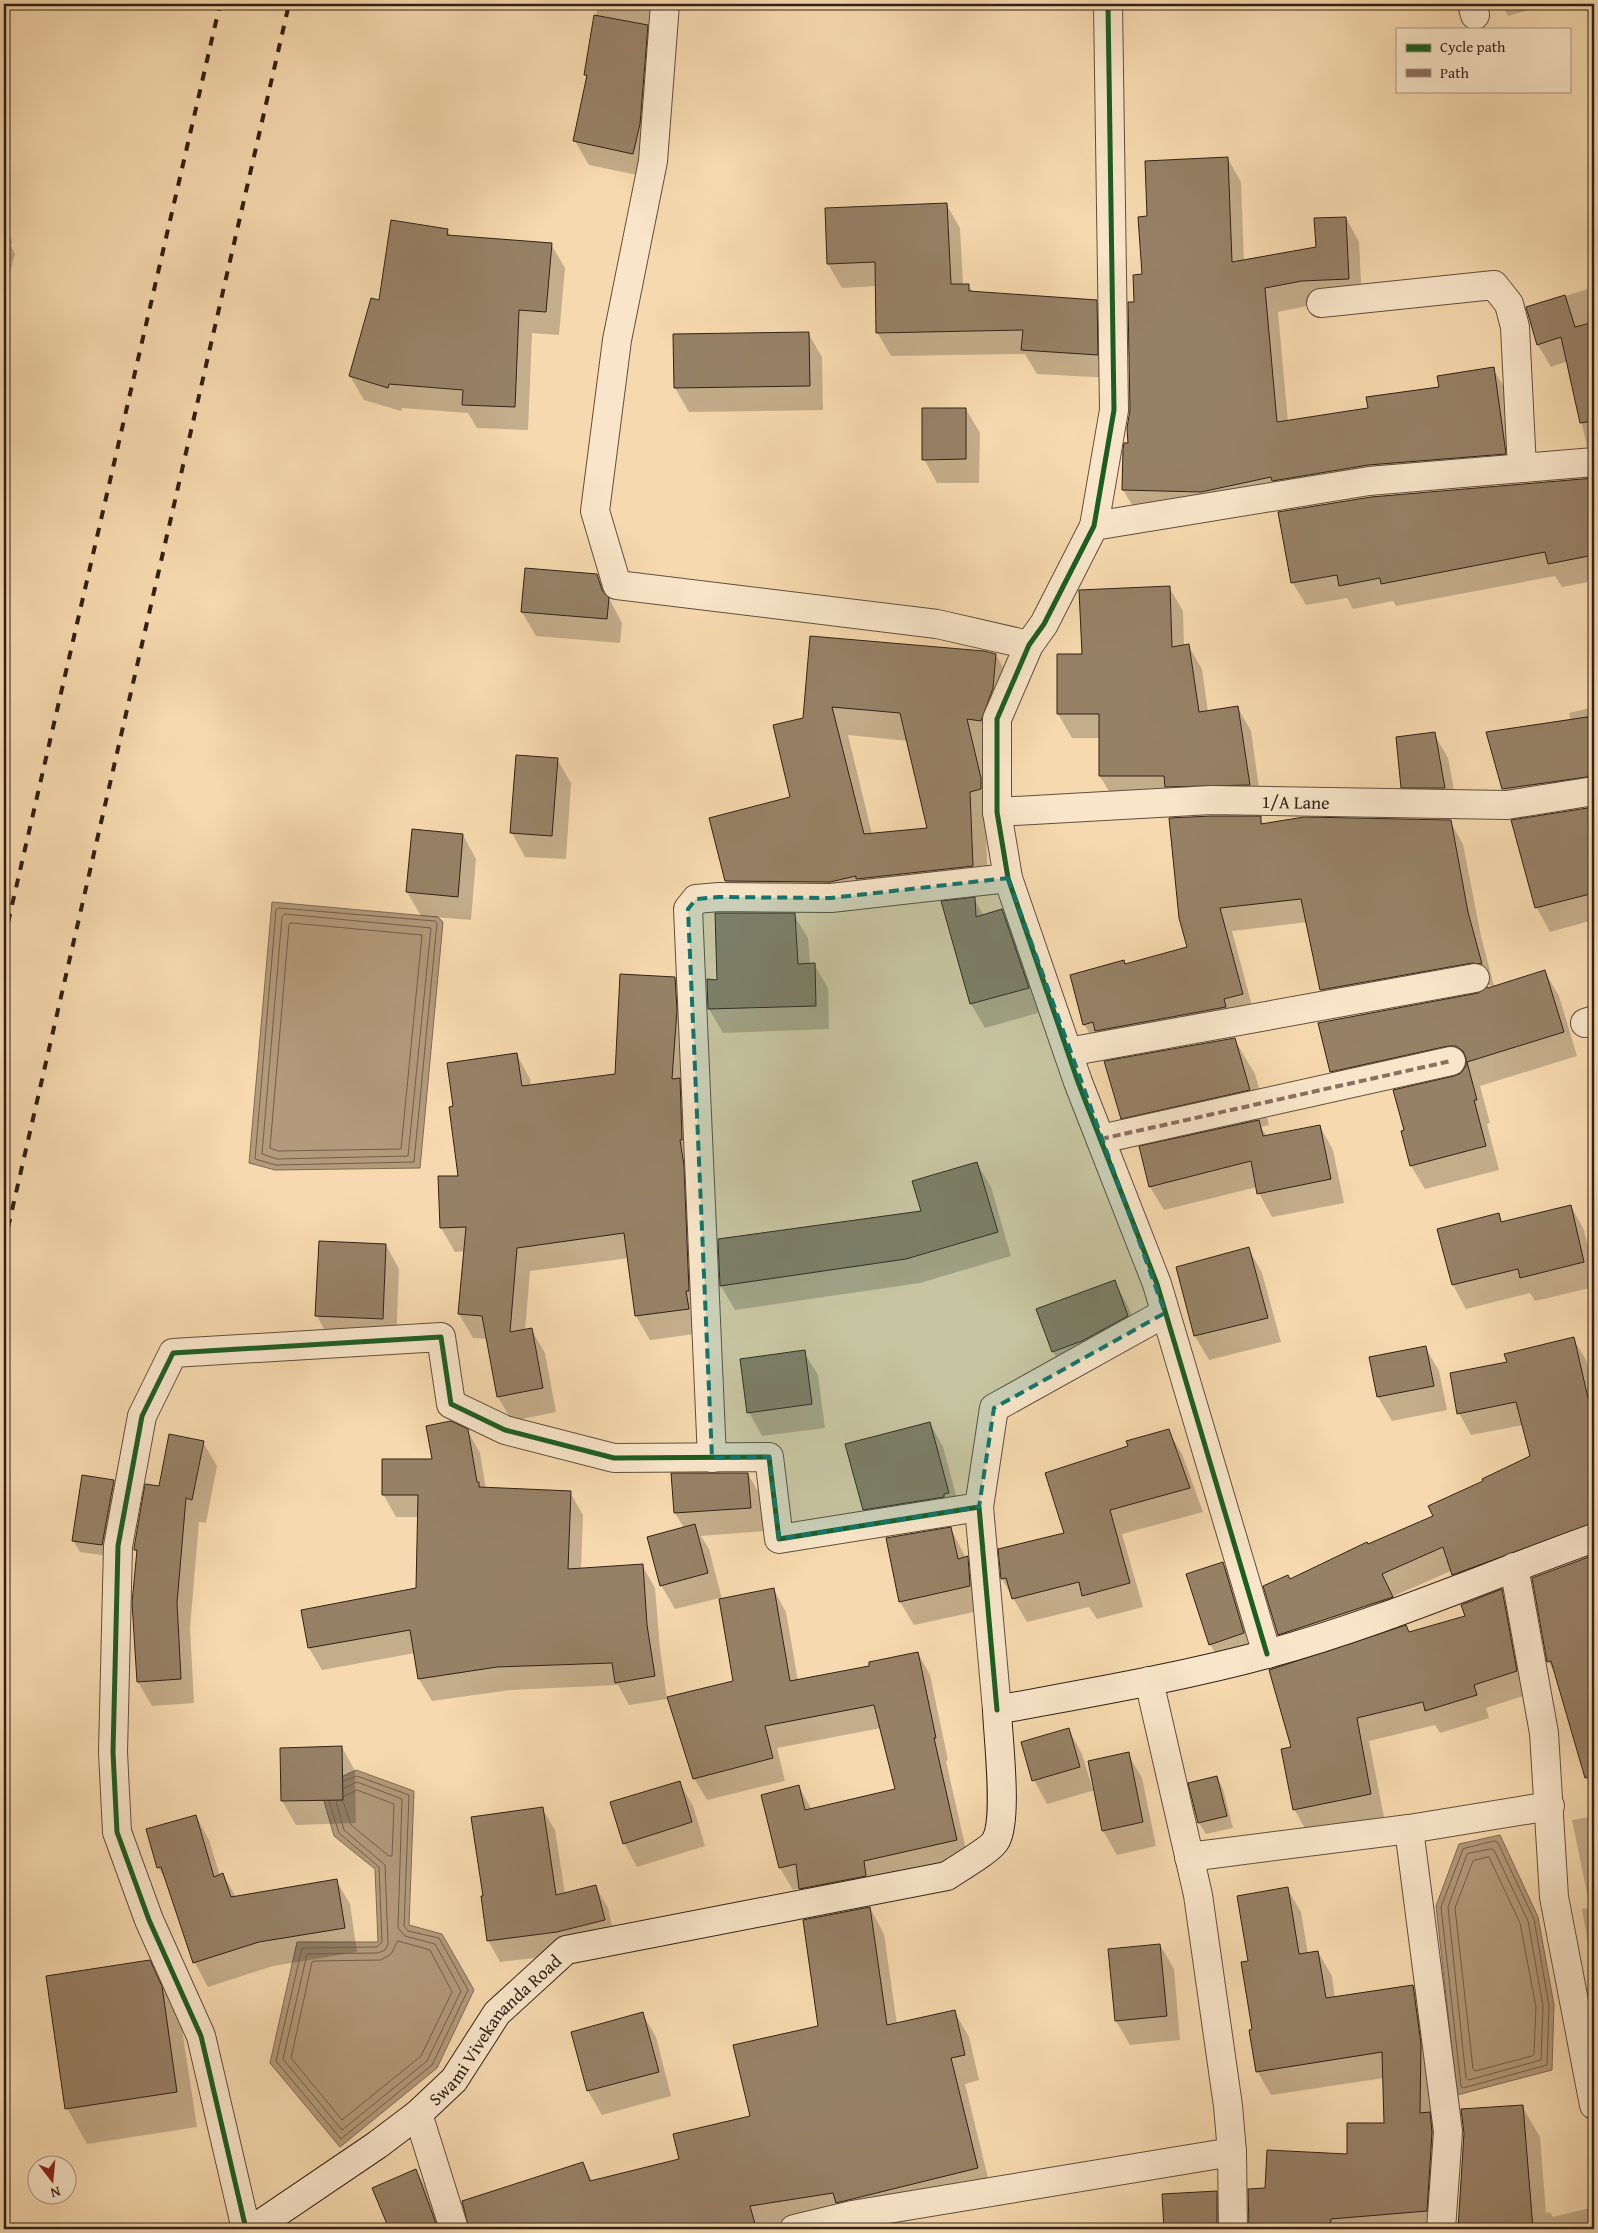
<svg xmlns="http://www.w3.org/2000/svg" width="1598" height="2233" font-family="'Gentium Book Plus',serif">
<rect width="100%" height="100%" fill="#f6d9ae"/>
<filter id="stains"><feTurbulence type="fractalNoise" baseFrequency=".004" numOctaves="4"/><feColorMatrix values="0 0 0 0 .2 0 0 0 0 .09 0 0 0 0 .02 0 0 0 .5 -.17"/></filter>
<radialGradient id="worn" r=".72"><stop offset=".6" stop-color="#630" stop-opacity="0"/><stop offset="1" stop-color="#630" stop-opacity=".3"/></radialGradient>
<!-- water -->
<g fill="#b39a7b" stroke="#7f6a53">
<polygon points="272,902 438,917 443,922 420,1168 275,1170 249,1163"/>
<polygon points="356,1770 414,1791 409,1925 442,1934 474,1990 437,2068 340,2147 270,2063 297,1942 378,1942 375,1869 334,1836 320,1787"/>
<polygon points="1500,1835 1538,1917 1554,2005 1552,2070 1457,2095 1436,1906 1459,1844"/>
</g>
<!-- shadow -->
<g fill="#0003" fill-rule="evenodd">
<polygon points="598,4 662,4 647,177 589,165 575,141 588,79 585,74"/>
<polygon points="1501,4 1550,4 1508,16"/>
<polygon points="1228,159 1241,182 1244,261 1317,248 1346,218 1359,242 1362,302 1316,304 1278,312 1288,422 1369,409 1440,388 1493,369 1507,392 1518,477 1137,513 1123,490 1129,444 1135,303 1143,275 1149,217"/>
<polygon points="946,204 960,228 963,285 968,285 973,293 1096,301 1110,325 1111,378 1037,374 1025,354 891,356 877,332 876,286 842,288 828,264"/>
<polygon points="4,226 12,241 11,246 15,254 4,294"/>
<polygon points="447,230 451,236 551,244 565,268 559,335 532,333 528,430 477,428 468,413 402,408 401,411 364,400 350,376 372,299 380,302"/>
<polygon points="1594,287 1594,459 1587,447 1568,361 1551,367 1538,345 1528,308"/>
<polygon points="808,333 822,357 823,410 689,412 675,388 674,335"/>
<polygon points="966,409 980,433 979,483 937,483 924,459"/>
<polygon points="1594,512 1594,581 1562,587 1555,576 1396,606 1393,601 1353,609 1347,598 1306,605 1292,582"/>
<polygon points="597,575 622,623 620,643 536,636 522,612"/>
<polygon points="1169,587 1183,611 1184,646 1188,645 1202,669 1208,712 1238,708 1251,731 1262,809 1114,800 1100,776 1100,738 1072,738 1058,714 1083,655"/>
<path d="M812,637L996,655L1012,683L997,749L982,747L997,808L985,820L989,894L874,907L871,905L847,910H743L726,881L792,798L804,719ZM848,735L908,741L929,829L872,834Z"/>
<polygon points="1594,707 1594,801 1517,813 1503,789 1571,721 1569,713"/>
<polygon points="1434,734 1448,758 1458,812 1416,811 1402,787"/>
<polygon points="557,759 571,783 566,859 525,857 512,833"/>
<polygon points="1594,808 1594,923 1593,920 1550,932 1537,908 1512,821"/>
<polygon points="1260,818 1264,825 1450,821 1463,844 1481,936 1494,986 1486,985 1334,1013 1321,990 1307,922 1232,931 1255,1017 1097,1047 1084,1024 1125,965 1188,948"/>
<polygon points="413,831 463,835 476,859 471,920 421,916 407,892"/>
<polygon points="974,899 984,916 1002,911 1015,935 1041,1012 985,1028 971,1004"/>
<polygon points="794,915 808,938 810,964 814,964 828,988 829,1029 723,1033 709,1009 718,981"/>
<polygon points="1545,972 1559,996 1577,1056 1480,1086 1490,1123 1487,1124 1499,1170 1425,1189 1411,1166 1455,1077 1465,1070 1345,1095 1331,1071 1478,995"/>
<polygon points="675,978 688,1002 702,1333 650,1340 636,1316 629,1258 530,1271 525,1330 531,1329 545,1353 556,1412 512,1421 498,1397 487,1339 473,1338 459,1314 465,1251 455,1252 441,1228 459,1177 455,1107 517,1055 530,1079 531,1086 616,1075"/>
<polygon points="1594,1037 1594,1066 1589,1039"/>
<polygon points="1234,1039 1255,1074 1269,1125 1261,1127 1267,1137 1320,1126 1333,1150 1344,1203 1272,1217 1259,1193 1257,1187 1164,1210 1150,1187 1143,1154 1122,1118"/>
<polygon points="977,1163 991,1187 1011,1256 920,1283 735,1310 721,1286 719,1241 923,1212"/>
<polygon points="1571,1206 1584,1230 1594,1273 1594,1287 1535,1301 1530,1293 1466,1309 1453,1285 1439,1230 1498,1215 1503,1222"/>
<polygon points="386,1245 399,1269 396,1343 330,1340 317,1316"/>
<polygon points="1249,1249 1262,1273 1281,1342 1209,1360 1195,1336 1177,1268"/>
<polygon points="1115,1282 1128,1306 1141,1340 1067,1375 1053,1352"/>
<polygon points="1573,1338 1586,1360 1594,1396 1594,1524 1591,1525 1594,1538 1460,1578 1455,1569 1394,1596 1404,1619 1291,1656 1279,1634 1290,1581 1434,1517 1485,1482 1531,1457 1523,1425 1471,1435 1459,1413 1508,1363"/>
<polygon points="1425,1347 1439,1371 1447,1410 1392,1421 1378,1397 1371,1358"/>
<polygon points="804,1352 818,1375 825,1428 762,1436 749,1412"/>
<polygon points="930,1423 943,1447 962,1517 878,1533 864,1509"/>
<polygon points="467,1430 480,1453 486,1489 570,1492 583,1515 581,1570 642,1565 655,1588 660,1649 667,1699 629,1705 618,1685 510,1690 432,1701 419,1679 415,1653 322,1670 309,1648 417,1589 419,1517 396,1517 383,1494 433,1461"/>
<polygon points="1168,1431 1182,1454 1203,1512 1122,1534 1143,1607 1097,1619 1089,1607 1027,1622 1002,1579 1000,1550 1066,1534 1129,1447"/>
<polygon points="203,1442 217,1466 206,1523 199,1522 190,1628 194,1703 152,1706 138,1682 134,1603 138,1555 135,1550 160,1487"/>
<polygon points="672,1474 748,1474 762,1498 764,1531 701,1536 709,1549 722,1599 774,1590 786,1612 798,1681 871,1667 918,1653 930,1675 948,1760 946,1761 969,1863 813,1911 800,1888 793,1890 780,1868 799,1787 812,1810 897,1790 881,1728 777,1748 785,1781 707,1800 694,1778 734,1682 720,1598 675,1609 661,1585 684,1528 675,1513"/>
<polygon points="114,1481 120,1492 109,1556 80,1552 73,1540"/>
<polygon points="951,1529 966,1558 981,1582 983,1610 914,1625 900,1602"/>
<polygon points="1223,1563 1236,1587 1257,1657 1224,1668 1210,1644"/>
<polygon points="1594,1576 1594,1746 1586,1748 1557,1677 1548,1661 1535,1591"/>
<polygon points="1503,1599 1516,1622 1529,1694 1486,1708 1489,1718 1440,1733 1435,1725 1369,1741 1384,1817 1307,1832 1294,1809 1293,1748 1409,1633 1466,1616"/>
<polygon points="1069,1730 1082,1754 1093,1790 1128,1754 1142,1778 1156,1846 1117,1855 1103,1831 1095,1790 1047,1804 1034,1780"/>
<polygon points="342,1747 355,1771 356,1823 296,1825 282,1801"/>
<polygon points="1217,1777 1223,1789 1233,1828 1206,1834 1199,1823 1190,1784"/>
<polygon points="679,1782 693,1806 705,1846 637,1867 624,1843"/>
<polygon points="542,1808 555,1830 565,1894 595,1886 608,1908 616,1942 570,1954 500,1962 488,1940 484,1897"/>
<polygon points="196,1816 209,1840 220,1876 223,1875 236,1897 336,1880 350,1904 357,1952 273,1966 208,1987 195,1963 170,1887 158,1867"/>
<polygon points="1594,1816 1594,1978 1582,1909 1590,1908 1572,1820"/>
<polygon points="1287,1888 1301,1912 1308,1954 1318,1952 1332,1976 1335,1998 1413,1986 1426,2010 1434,2069 1440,2229 1250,2229 1249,2190 1266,2189 1348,2155 1385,2124 1384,2078 1271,2095 1257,2071 1249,1962"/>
<polygon points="870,1908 884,1934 897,2024 954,2011 969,2037 979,2080 965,2084 992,2194 846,2229 470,2229 463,2202 583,2163 593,2182 680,2160 751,2117 819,2027"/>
<polygon points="1160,1945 1174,1969 1180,2040 1130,2045 1116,2021"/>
<polygon points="149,1961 170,1997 181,2023 197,2127 87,2144 67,2108"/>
<polygon points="642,2013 656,2037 671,2096 602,2115 588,2091 572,2032"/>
<polygon points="1522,2106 1540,2137 1546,2213 1550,2212 1553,2217 1594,2207 1594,2229 1460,2229 1459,2215"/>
<polygon points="416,2171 431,2196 442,2229 390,2229 373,2188"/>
<polygon points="1216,2192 1230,2216 1230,2229 1165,2229 1163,2195"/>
</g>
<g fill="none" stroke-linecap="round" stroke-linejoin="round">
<!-- shore -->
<g stroke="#725e49" stroke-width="1">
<polygon points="279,908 435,921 437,923 414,1162 276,1165 255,1159 276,910"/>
<polygon points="285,914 431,928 408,1156 277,1159 262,1154 282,917"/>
<polygon points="291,923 422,935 401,1149 278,1151 270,1148 289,925"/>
<polyline points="329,1801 339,1833 379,1867 382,1942 377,1947 302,1948 276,2061 341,2139 432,2065 468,1990 439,1938 408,1931 404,1926 409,1795 357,1776 344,1781"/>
<polyline points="336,1801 344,1830 385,1865 388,1944 385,1950 378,1953 307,1954 283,2059 342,2130 427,2061 461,1991 435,1944 405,1936 398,1928 402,1799 357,1782 344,1788"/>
<polyline points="343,1801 351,1825 389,1856 392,1856 394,1804 357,1790 344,1796"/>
<polygon points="1495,1841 1498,1843 1534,1919 1549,2006 1547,2065 1463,2088 1461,2086 1441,1907 1463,1849"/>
<polygon points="1491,1849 1494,1850 1528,1921 1543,2006 1541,2060 1469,2080 1466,2078 1448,1907 1467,1854"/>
<polygon points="1489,1857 1520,1923 1536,2007 1534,2054 1532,2056 1475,2071 1473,2069 1455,1908 1473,1861"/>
<polygon points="398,1941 430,1950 452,1992 421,2056 342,2120 291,2058 312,1962 315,1961 381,1960 391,1954"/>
</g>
</g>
<!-- building -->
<g fill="#978166" stroke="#312117" fill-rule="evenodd">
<polygon points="594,15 648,25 640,124 633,154 573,141 587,75 584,75"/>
<polygon points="1228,157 1232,262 1316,247 1314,218 1346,217 1349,279 1302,281 1265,288 1277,422 1368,408 1366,397 1439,387 1437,376 1494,367 1506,454 1368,465 1272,481 1271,477 1201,492 1122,490 1123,449 1124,443 1128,443 1127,428 1130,410 1128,302 1134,302 1133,275 1142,274 1138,217 1147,216 1145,161"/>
<polygon points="947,203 951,284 969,284 969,291 1097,300 1098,355 1021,350 1023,330 876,333 875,262 827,264 825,208"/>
<polygon points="391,220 448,229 447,235 552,243 546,312 519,310 515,407 462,405 463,390 389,384 388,388 349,376 371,298 379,300"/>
<polygon points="1565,295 1575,327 1594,322 1594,421 1580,423 1561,337 1537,345 1526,307"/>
<polygon points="809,332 810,386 674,388 673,334"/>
<polygon points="922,408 966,408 966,459 922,460"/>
<polygon points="1594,478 1594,555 1548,564 1545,552 1381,584 1380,578 1339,586 1337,575 1291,583 1278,512 1371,497"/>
<polygon points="525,568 597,574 602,590 609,598 607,619 521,612"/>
<polygon points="1170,586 1172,647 1189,644 1199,712 1238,706 1250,785 1165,787 1164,776 1099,776 1099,714 1057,714 1057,654 1082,654 1079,590"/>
<path d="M810,636L984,651L996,654L993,688L981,721L967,719L981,778V789L970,792L973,866L856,879V876L830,882L725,881L709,818L790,797L773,725L803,718ZM832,707L900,713L927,828L864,834Z"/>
<polygon points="1594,716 1594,776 1502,789 1486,732"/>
<polygon points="1435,732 1445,788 1401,788 1396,737"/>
<polygon points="516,755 558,758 552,836 510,833"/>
<polygon points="1594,807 1594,893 1535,908 1511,820"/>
<polygon points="1211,816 1261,816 1261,824 1304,817 1451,820 1468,912 1482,964 1472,963 1320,990 1301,899 1220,908 1243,994 1224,999 1226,1007 1095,1031 1093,1022 1083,1025 1070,975 1124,960 1125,964 1187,947 1179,918 1169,818"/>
<polygon points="412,829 463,834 458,897 406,892"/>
<polygon points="975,897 976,917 1002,909 1029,988 970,1004 941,901"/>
<polygon points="715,913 795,913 798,964 815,963 816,1006 708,1009 707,979 717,980"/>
<polygon points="1545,970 1564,1032 1467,1062 1477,1100 1474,1100 1486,1146 1410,1166 1401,1131 1404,1130 1393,1090 1454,1076 1461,1073 1466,1066 1466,1058 1463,1051 1456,1046 1448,1046 1330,1072 1318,1023 1478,993 1487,987 1488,988"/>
<polygon points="620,974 675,977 677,1010 672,1079 680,1078 682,1140 680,1140 684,1166 689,1291 686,1291 689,1309 635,1316 624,1233 517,1248 510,1332 532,1328 543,1388 497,1397 482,1316 458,1314 466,1227 440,1228 438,1176 458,1176 449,1107 453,1106 447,1063 517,1053 522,1086 615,1074"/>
<polygon points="1235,1038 1250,1090 1121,1119 1104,1061"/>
<polygon points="1259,1120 1263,1136 1320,1125 1331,1179 1257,1194 1251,1161 1149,1187 1139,1146"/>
<polygon points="977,1162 998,1232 906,1259 720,1286 718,1239 921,1211 912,1181"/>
<polygon points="1571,1205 1584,1262 1520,1278 1518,1269 1452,1285 1437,1229 1499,1213 1501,1222"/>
<polygon points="319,1241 386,1244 383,1319 315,1316"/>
<polygon points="1249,1247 1268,1318 1194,1336 1176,1267"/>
<polygon points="1115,1280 1128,1316 1082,1341 1052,1352 1036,1309"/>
<polygon points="1574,1337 1594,1424 1594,1523 1452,1575 1443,1547 1382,1574 1393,1597 1278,1635 1263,1586 1288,1575 1290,1579 1367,1542 1368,1544 1433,1516 1428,1506 1483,1481 1482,1479 1530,1456 1516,1402 1457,1414 1450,1373 1507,1362 1504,1354"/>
<polygon points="1426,1346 1434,1386 1377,1397 1369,1357"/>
<polygon points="805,1350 812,1404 747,1413 740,1359"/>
<polygon points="451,1421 468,1429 477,1482 479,1482 479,1487 571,1491 568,1569 643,1564 647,1625 655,1676 615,1683 612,1663 497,1667 418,1679 410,1630 308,1648 301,1610 416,1588 418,1495 382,1495 382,1459 432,1459 426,1426"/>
<polygon points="930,1422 949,1493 944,1494 944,1497 863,1510 845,1444"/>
<polygon points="1169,1429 1190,1488 1110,1510 1130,1583 1082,1596 1079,1582 1012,1599 1006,1578 1001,1579 998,1549 1064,1533 1045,1473 1128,1446 1126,1441"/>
<polygon points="169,1434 204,1441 192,1500 186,1498 177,1603 181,1679 137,1682 132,1603 137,1550 134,1550 134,1548 145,1484 159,1486"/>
<polygon points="671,1473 748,1473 751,1508 674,1513"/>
<polygon points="82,1475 114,1480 102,1545 72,1541"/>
<polygon points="695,1524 708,1573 660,1586 647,1537"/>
<polygon points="951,1527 958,1559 968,1556 970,1586 899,1602 886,1538"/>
<polygon points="1594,1555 1594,1777 1585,1778 1551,1661 1547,1662 1532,1578"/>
<polygon points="1223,1562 1244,1633 1209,1645 1186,1574"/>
<polygon points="774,1588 790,1681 869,1666 869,1662 918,1652 936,1738 934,1738 957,1840 864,1861 866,1876 799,1889 796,1864 779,1868 761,1795 799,1785 805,1810 895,1789 874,1705 765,1726 773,1758 693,1779 667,1697 733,1681 719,1599"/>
<polygon points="1502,1589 1517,1671 1474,1685 1477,1695 1425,1711 1423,1702 1357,1718 1371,1794 1293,1810 1281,1749 1291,1747 1269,1670 1406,1625 1409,1632 1465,1616 1461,1605"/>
<polygon points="1069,1728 1080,1767 1032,1781 1021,1742"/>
<polygon points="342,1746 343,1800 281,1801 280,1748"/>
<polygon points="1129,1752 1143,1822 1102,1831 1088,1761"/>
<polygon points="1217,1776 1227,1816 1198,1823 1188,1783"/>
<polygon points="680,1781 692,1822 623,1844 610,1802"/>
<polygon points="543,1807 556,1895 596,1885 605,1920 557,1932 487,1941 481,1896 483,1896 471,1817"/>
<polygon points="196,1815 214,1877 223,1873 231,1897 337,1879 345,1928 259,1942 193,1963 161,1867 157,1868 146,1829"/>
<polygon points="1288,1887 1299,1954 1318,1951 1326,1998 1413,1985 1421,2044 1420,2113 1430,2112 1432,2132 1427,2211 1331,2219 1330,2229 1249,2229 1248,2189 1265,2188 1267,2150 1347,2154 1347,2123 1384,2123 1382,2052 1256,2072 1249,2030 1252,2029 1241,1962 1248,1961 1237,1896"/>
<polygon points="870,1907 887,2025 955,2010 965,2055 951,2058 978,2168 836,2203 833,2193 750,2206 755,2224 732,2229 469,2229 462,2201 583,2162 590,2181 679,2159 673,2134 750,2116 733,2045 818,2026 803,1920"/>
<polygon points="1160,1944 1167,2016 1115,2021 1108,1949"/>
<polygon points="150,1960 162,1986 177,2092 65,2109 46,1976"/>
<polygon points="643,2012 659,2072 587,2091 571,2032"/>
<polygon points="1523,2105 1533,2229 1458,2229 1464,2133 1461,2109"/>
<polygon points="416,2169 438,2229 389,2229 372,2188"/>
<polygon points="1217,2191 1217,2229 1164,2229 1162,2194"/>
</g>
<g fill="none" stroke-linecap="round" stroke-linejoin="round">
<!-- street casing -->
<g stroke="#624f3d" stroke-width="30">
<g id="street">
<polyline points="665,4 653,161 617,340 595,511 617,585 937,624 1029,645"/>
<polyline points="1108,4 1114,410 1094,526 1044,624 1029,645 997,719 997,812 1008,878 1078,1082 1157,1284 1267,1654"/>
<polyline points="1472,4 1475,15"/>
<polyline points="1321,303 1494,285 1509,304 1515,327 1522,468"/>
<polyline points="1094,526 1369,481 1594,462"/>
<path id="s1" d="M997,812L1211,800L1507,805L1594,791"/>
<polyline points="1585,1023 1594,1020"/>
<polyline points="1068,1052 1475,978"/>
<polyline points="1101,1139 1451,1061"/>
<polyline points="712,1458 688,909 696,899 719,897 831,898 1008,878"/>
<polyline points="979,1507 994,1408 1165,1313"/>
<polyline points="1514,1567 1544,1733 1554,1897 1594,2105"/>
<polyline points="1149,1681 1198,1895 1228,2106 1232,2152 1233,2229"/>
<polyline points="1409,1829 1448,2132 1441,2229"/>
<polyline points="1189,1857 1409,1829 1550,1806"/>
<polyline points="418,2114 454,2229"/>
<polyline points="246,2229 201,2036 149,1920 117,1832 113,1752 118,1546 142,1416 173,1353 441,1337 451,1404 505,1430 614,1458 769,1457 779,1539 979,1507 997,1710"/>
<polyline points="794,2229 852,2215 1232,2152"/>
</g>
</g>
<!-- secondary casing -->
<g stroke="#312117" stroke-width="30">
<g id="secondary">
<path id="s2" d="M253,2229L377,2145L418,2114L454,2080L497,2013L566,1950L947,1876C957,1869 992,1849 996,1840C1008,1818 998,1738 997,1710C1087,1693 1178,1678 1267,1654C1378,1624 1485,1577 1594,1538"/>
</g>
</g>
<!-- street -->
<use href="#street" stroke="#f9e6ca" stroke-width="28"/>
<!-- secondary -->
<use href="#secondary" stroke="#f9e6ca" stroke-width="28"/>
<!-- rail -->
<g stroke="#312117" stroke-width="4" stroke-dasharray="9 9" stroke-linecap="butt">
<polyline points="4,940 220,4"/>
<polyline points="4,1245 289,4"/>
</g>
<!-- quiet -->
<polyline stroke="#8d6e63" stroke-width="4" stroke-dasharray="8 4" stroke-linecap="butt" points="1101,1139 1451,1061"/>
<!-- cycleway casing -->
<g stroke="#f9e6ca" stroke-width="8">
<g id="cycleway">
<polyline points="1108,4 1114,410 1094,526 1044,624 1029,645 997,719 997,812 1008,878 1078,1082 1157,1284 1267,1654"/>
<polyline points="246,2229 201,2036 149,1920 117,1832 113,1752 118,1546 142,1416 173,1353 441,1337 451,1404 505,1430 614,1458 769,1457 779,1539 979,1507 997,1710"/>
</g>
</g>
<!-- cycleway -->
<use href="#cycleway" stroke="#1b5e20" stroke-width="5"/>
</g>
<!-- marked area -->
<path fill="#0f766e" fill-opacity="0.2" stroke="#0f766e" stroke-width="4" stroke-dasharray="10 6" stroke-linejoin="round" d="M1008,878L1165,1313L994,1408L979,1507L779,1539L769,1457L712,1458L688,909L696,899L719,897L831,898Z"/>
<g text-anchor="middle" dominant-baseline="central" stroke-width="4" stroke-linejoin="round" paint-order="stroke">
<!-- street labels -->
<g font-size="18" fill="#312117" stroke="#f9e6ca">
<text stroke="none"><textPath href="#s1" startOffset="299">1/A Lane</textPath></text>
<text stroke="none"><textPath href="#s2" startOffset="316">Swami Vivekananda Road</textPath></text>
</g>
</g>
<!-- margin -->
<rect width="1598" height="2233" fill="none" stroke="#f6d9ae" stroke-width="20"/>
<rect x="5" y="5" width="1588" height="2223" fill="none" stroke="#312117" stroke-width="2.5"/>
<rect x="10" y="10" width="1578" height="2213" fill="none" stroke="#312117"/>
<!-- legend -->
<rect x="1396" y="28" width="175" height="65" fill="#f9e6ca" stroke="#a99782"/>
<rect x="1406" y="44" width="25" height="8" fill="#1b5e20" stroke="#a99782"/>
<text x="1440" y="52" font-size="15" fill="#312117">Cycle path</text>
<rect x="1406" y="69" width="25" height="8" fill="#8d6e63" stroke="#a99782"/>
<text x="1440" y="78" font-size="15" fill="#312117">Path</text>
<!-- north arrow -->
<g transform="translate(52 2180) rotate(164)"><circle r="24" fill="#f9e6ca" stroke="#a99782"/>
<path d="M0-4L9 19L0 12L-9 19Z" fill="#8f2418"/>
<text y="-8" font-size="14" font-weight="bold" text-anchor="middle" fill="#312117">N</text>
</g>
<rect width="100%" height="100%" filter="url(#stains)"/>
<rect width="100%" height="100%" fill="url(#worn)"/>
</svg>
